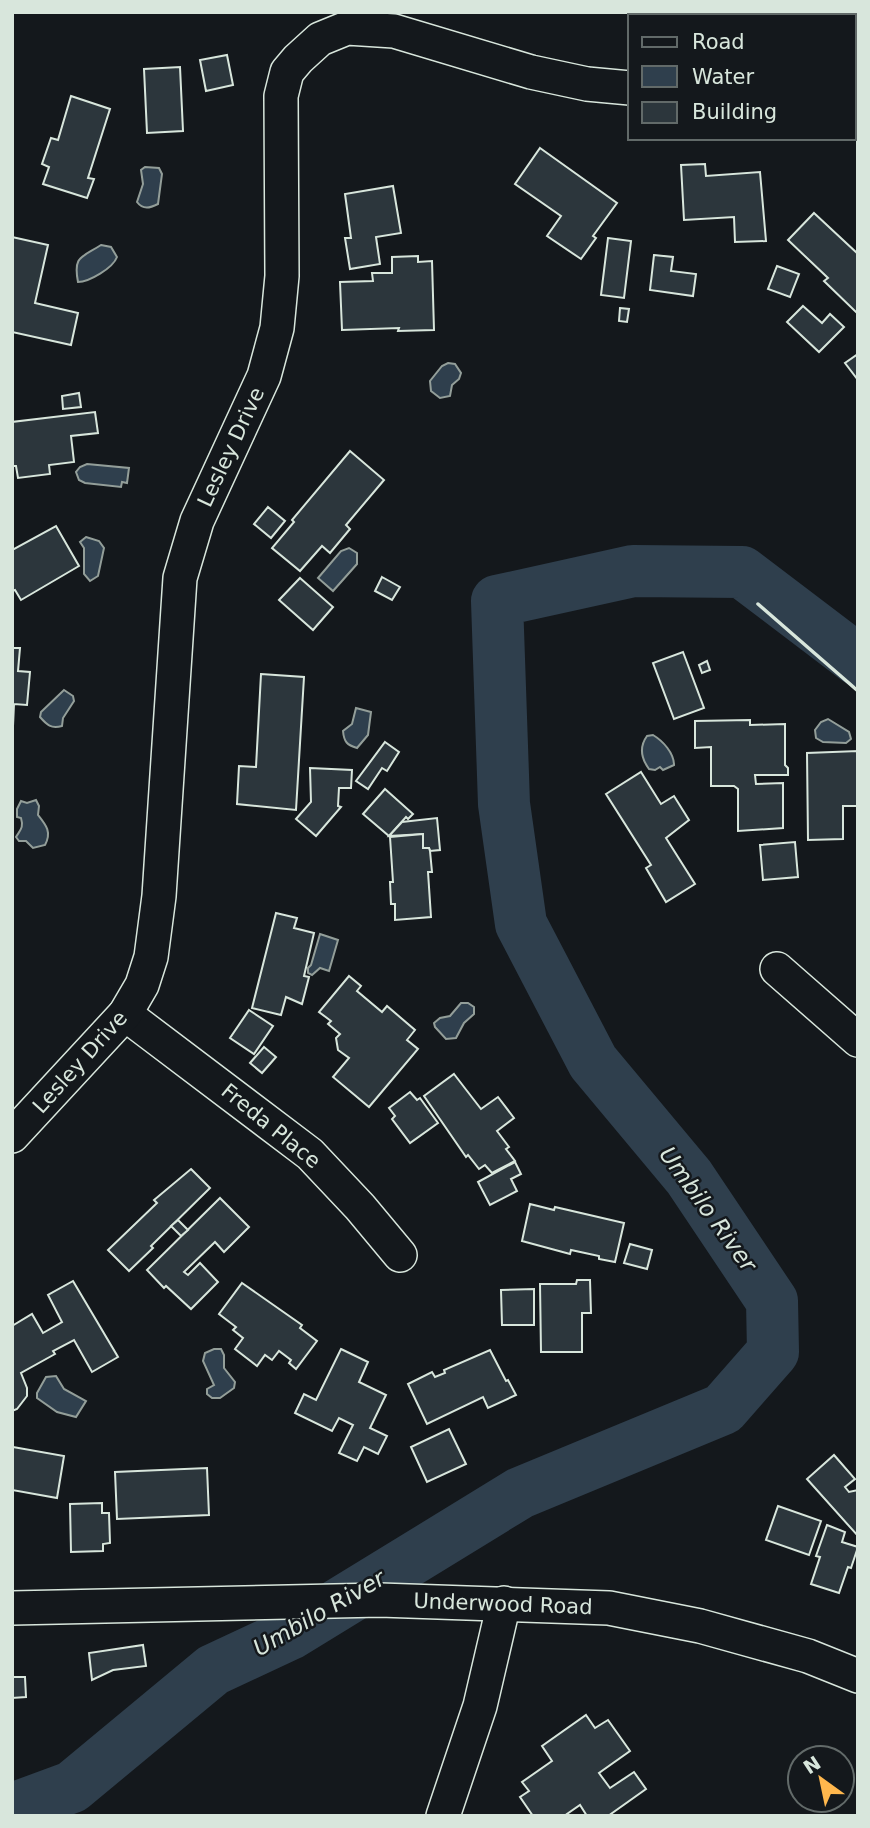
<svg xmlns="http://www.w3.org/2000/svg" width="870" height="1828" font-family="'DejaVu Sans',sans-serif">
<rect width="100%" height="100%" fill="#14181c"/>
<!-- water -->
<g fill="#2f3f4d" stroke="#939e99" stroke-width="2">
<path d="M145,167L159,168L162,174L158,204C150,208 143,210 137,202L143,184L141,170Z"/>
<path d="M101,245L111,247L117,257C113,268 89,282 78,282C73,256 81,258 101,245Z"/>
<polygon points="448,363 455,364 461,373 459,379 452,385 450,396 440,398 431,391 430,381 442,366"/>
<polygon points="87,464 129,468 127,483 122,482 121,487 85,483 79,480 76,472 80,467"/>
<polygon points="86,537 99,541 104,548 98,576 90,581 84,574 84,548 80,542"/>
<polygon points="349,548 357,553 357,564 333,591 318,578 341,551"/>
<path d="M64,690L73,696L74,701L63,718L62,726C51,729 47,725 40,717L41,712Z"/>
<path d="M356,708L371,712L368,735L357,748C347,745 344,742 343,731L352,724Z"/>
<polygon points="828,719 849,732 851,739 846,743 823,742 816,738 815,730 821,722"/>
<path d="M653,735C663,741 674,753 674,765L663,770L660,767L655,770L649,769C641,758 639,747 647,736Z"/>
<path d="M36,800L39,806L38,815C46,825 52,832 45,845L33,848L26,841H19L16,837C20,830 24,828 21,818L17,817V809L21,801L27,803Z"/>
<polygon points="320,934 338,940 329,971 320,968 312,975 308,973 308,968 311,965"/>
<polygon points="461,1003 468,1003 474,1007 474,1014 464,1023 456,1038 446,1039 435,1027 434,1023 440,1018 450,1016"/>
<polygon points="214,1349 221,1349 224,1355 224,1368 235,1382 234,1388 220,1398 212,1398 207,1394 207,1389 214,1385 203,1361 205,1353"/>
<polygon points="56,1376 64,1389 86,1401 76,1417 57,1412 37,1398 37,1393 46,1377"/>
</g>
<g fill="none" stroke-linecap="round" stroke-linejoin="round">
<!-- river -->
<polyline stroke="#2f3f4d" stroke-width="52" points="12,1809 72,1787 213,1670 290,1634 520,1493 723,1409 773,1352 772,1301 689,1177 593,1062 521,924 504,804 497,601 633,571 742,572 858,660"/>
</g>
<!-- building -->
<g fill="#2c363c" stroke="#d8e6dc" stroke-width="2">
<polygon points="227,55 233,85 206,91 200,60"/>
<polygon points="180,67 183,131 147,133 144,69"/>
<polygon points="71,96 110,109 88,178 94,179 87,198 43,184 49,167 42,164 51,138 58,140"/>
<polygon points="540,148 617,203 593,236 596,238 581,259 547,236 561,216 515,184"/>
<polygon points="705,164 706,176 760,172 766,241 735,242 734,217 684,220 681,165"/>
<polygon points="393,186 401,233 376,237 380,264 350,269 345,238 351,238 345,194"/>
<polygon points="814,213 858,254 858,314 824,281 828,278 788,240"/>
<polygon points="12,237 48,245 35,303 78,313 71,345 12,332"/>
<polygon points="608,238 631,241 624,298 601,295"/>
<polygon points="654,255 673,257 671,271 696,274 693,296 650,290"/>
<polygon points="418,256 418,262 432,261 434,330 398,331 399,328 342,330 340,282 373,281 372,273 392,273 392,257"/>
<polygon points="777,266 799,274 790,297 768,289"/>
<polygon points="803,306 822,323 830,314 844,327 819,352 787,322"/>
<polygon points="620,308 629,309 627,322 619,321"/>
<polygon points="858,354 858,380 845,363"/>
<polygon points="79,393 81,407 63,409 62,396"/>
<polygon points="95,412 98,433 71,436 74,462 49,465 50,474 18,478 16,466 12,466 12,422"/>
<polygon points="350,451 384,480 346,525 350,529 330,553 322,546 300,571 272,548 294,522 292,520"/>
<polygon points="268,507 285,521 271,538 254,524"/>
<polygon points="56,526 79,566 21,600 15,590 12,591 12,550"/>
<polygon points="382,577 400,587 392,600 375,591"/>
<polygon points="300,578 333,607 313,630 279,600"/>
<polygon points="12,648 20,648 18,671 30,672 27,705 14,704 13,726"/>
<polygon points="683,652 704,708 674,719 653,663"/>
<polygon points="707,661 710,670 702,673 699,665"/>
<polygon points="261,674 304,677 296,810 237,804 239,766 256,767"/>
<polygon points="750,720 750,725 785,724 785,765 788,768 788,775 755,775 756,784 783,783 783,828 738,831 738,789 734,786 711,786 711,747 695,748 695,721"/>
<polygon points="385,742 399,752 387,771 382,768 368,789 356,781"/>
<polygon points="858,751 858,806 843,806 843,839 808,840 807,753"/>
<polygon points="310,768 352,770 351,788 339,788 338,806 341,807 316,836 296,819 311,802"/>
<polygon points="641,772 661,804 674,796 689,820 666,838 695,884 666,902 646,868 651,865 606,794"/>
<polygon points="385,789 413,814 408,819 406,817 389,836 363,814"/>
<polygon points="437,818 440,850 430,851 429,848 423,848 423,834 389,836 402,822"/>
<polygon points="423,834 423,848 429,848 430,851 432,872 428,872 431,917 395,920 395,904 391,904 390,882 393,882 390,837"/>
<polygon points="795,842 798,877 763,880 760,845"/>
<polygon points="276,913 297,918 294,928 314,933 304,976 309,977 302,1004 286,997 281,1015 252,1008"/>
<polygon points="349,976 361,986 357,991 382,1012 387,1006 415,1030 407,1040 418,1049 369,1107 333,1077 349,1058 338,1050 336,1038 340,1034 328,1024 331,1021 319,1012"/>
<polygon points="249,1010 273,1026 254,1054 230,1038"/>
<polygon points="264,1047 276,1057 262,1073 250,1063"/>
<polygon points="454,1074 481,1109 498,1097 514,1118 497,1131 509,1147 506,1149 515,1161 492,1173 485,1165 479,1169 468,1155 466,1157 424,1096"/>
<polygon points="410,1092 417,1100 420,1098 438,1123 410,1143 392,1119 395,1116 389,1108"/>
<polygon points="515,1162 521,1174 511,1179 517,1191 490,1205 478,1182"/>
<polygon points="191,1169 210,1188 151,1246 153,1248 129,1271 108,1250 157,1203 154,1200"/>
<polygon points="220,1198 249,1227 224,1252 215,1242 184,1272 188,1275 200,1263 218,1282 191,1309 166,1286 164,1288 147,1270"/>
<polygon points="530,1204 554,1210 555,1207 624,1223 615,1262 599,1259 599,1256 571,1250 570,1254 522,1241"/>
<polygon points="178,1220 188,1230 181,1236 171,1226"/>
<polygon points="630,1244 652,1250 647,1269 624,1263"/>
<polygon points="577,1280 590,1280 591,1313 582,1313 582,1352 541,1352 540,1284 576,1284"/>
<polygon points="73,1281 118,1357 92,1372 74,1340 53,1351 55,1354 21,1373 27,1388 27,1396 17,1409 12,1411 12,1326 32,1314 43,1333 62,1322 48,1295"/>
<polygon points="242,1283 302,1325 300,1328 317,1341 296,1369 289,1363 291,1360 279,1351 272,1360 265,1355 257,1366 235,1349 243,1338 233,1330 236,1327 219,1314"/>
<polygon points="534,1289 534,1325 502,1325 501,1290"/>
<polygon points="341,1349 368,1362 359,1382 386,1395 370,1428 387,1436 378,1454 364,1447 357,1461 339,1453 353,1425 339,1418 332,1431 295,1413 304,1394 316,1400"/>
<polygon points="490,1350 506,1381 508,1380 516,1395 488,1408 483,1397 427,1424 408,1384 432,1372 435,1377 445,1373 444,1370"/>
<polygon points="449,1429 466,1464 427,1482 411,1447"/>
<polygon points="13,1447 64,1456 57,1498 12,1490"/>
<polygon points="834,1455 855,1479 845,1487 849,1492 858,1490 858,1536 807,1479"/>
<polygon points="207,1468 209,1515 117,1519 115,1472"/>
<polygon points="102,1503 102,1513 109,1513 110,1543 103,1544 103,1551 71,1552 70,1504"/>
<polygon points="778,1506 821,1521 809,1555 766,1540"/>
<polygon points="827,1525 845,1532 842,1542 858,1547 851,1568 848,1567 839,1593 811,1584 820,1557 816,1556"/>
<polygon points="143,1645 146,1666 113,1670 92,1680 89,1653"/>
<polygon points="12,1677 25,1677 26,1697 12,1698"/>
<polygon points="586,1715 595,1728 608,1720 630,1751 599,1773 610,1788 634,1772 646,1789 608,1816 587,1816 580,1805 564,1816 533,1816 520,1797 529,1791 522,1782 552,1761 542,1746"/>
</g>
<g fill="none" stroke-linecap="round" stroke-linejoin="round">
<!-- minor casing -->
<g stroke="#d8e6dc" stroke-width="36">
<g id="minor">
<polyline points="854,32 858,31"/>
<polyline points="777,969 858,1040"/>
<polyline points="125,1014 310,1154 360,1207 400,1255"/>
<polyline points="12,1136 125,1014 142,985 151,957 159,896 180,578 197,521 264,376 277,328 282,276 281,96 287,72 298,59 320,39 347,28 394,31 531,72 587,84 630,88"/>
<polyline points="12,1608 380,1600 609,1608 700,1626 808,1656 858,1676"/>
<polyline points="443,1816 480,1706 504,1603"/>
</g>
</g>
<!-- minor -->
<use href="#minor" stroke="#14181c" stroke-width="33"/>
<!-- wall -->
<polyline stroke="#d8e6dc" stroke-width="3.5" points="758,604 858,691"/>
</g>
<g text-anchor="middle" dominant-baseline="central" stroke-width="5" stroke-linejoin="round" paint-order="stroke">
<!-- street labels -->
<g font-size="21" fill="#d8e6dc" stroke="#14181c">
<text transform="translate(231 447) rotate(-65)">Lesley Drive</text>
<text transform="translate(80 1062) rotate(-48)">Lesley Drive</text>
<text transform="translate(271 1126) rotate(39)">Freda Place</text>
<text transform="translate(503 1604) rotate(2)">Underwood Road</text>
</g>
<!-- water labels -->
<g font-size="23" font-style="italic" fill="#d8e6dc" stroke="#14181c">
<text transform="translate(708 1209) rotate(54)">Umbilo River</text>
<text transform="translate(319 1613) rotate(-30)">Umbilo River</text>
</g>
</g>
<!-- border -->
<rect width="870" height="1828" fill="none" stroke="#d8e6dc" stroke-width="28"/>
<!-- legend -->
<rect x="628" y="14" width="228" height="126" fill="#14181c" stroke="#626a69" stroke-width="2"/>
<rect x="642" y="37" width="35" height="10" fill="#14181c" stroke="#626a69" stroke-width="2"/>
<text x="692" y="49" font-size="21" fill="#d8e6dc">Road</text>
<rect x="642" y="66" width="35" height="21" fill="#2f3f4d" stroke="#626a69" stroke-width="2"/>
<text x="692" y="84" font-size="21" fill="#d8e6dc">Water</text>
<rect x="642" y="102" width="35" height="21" fill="#2c363c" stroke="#626a69" stroke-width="2"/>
<text x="692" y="119" font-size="21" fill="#d8e6dc">Building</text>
<!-- north arrow -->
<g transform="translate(821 1779) rotate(327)"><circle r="33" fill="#14181c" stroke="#626a69" stroke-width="2"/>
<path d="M0-5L12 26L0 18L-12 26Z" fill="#ffb74d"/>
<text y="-10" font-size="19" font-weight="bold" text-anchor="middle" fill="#d8e6dc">N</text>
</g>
</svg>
